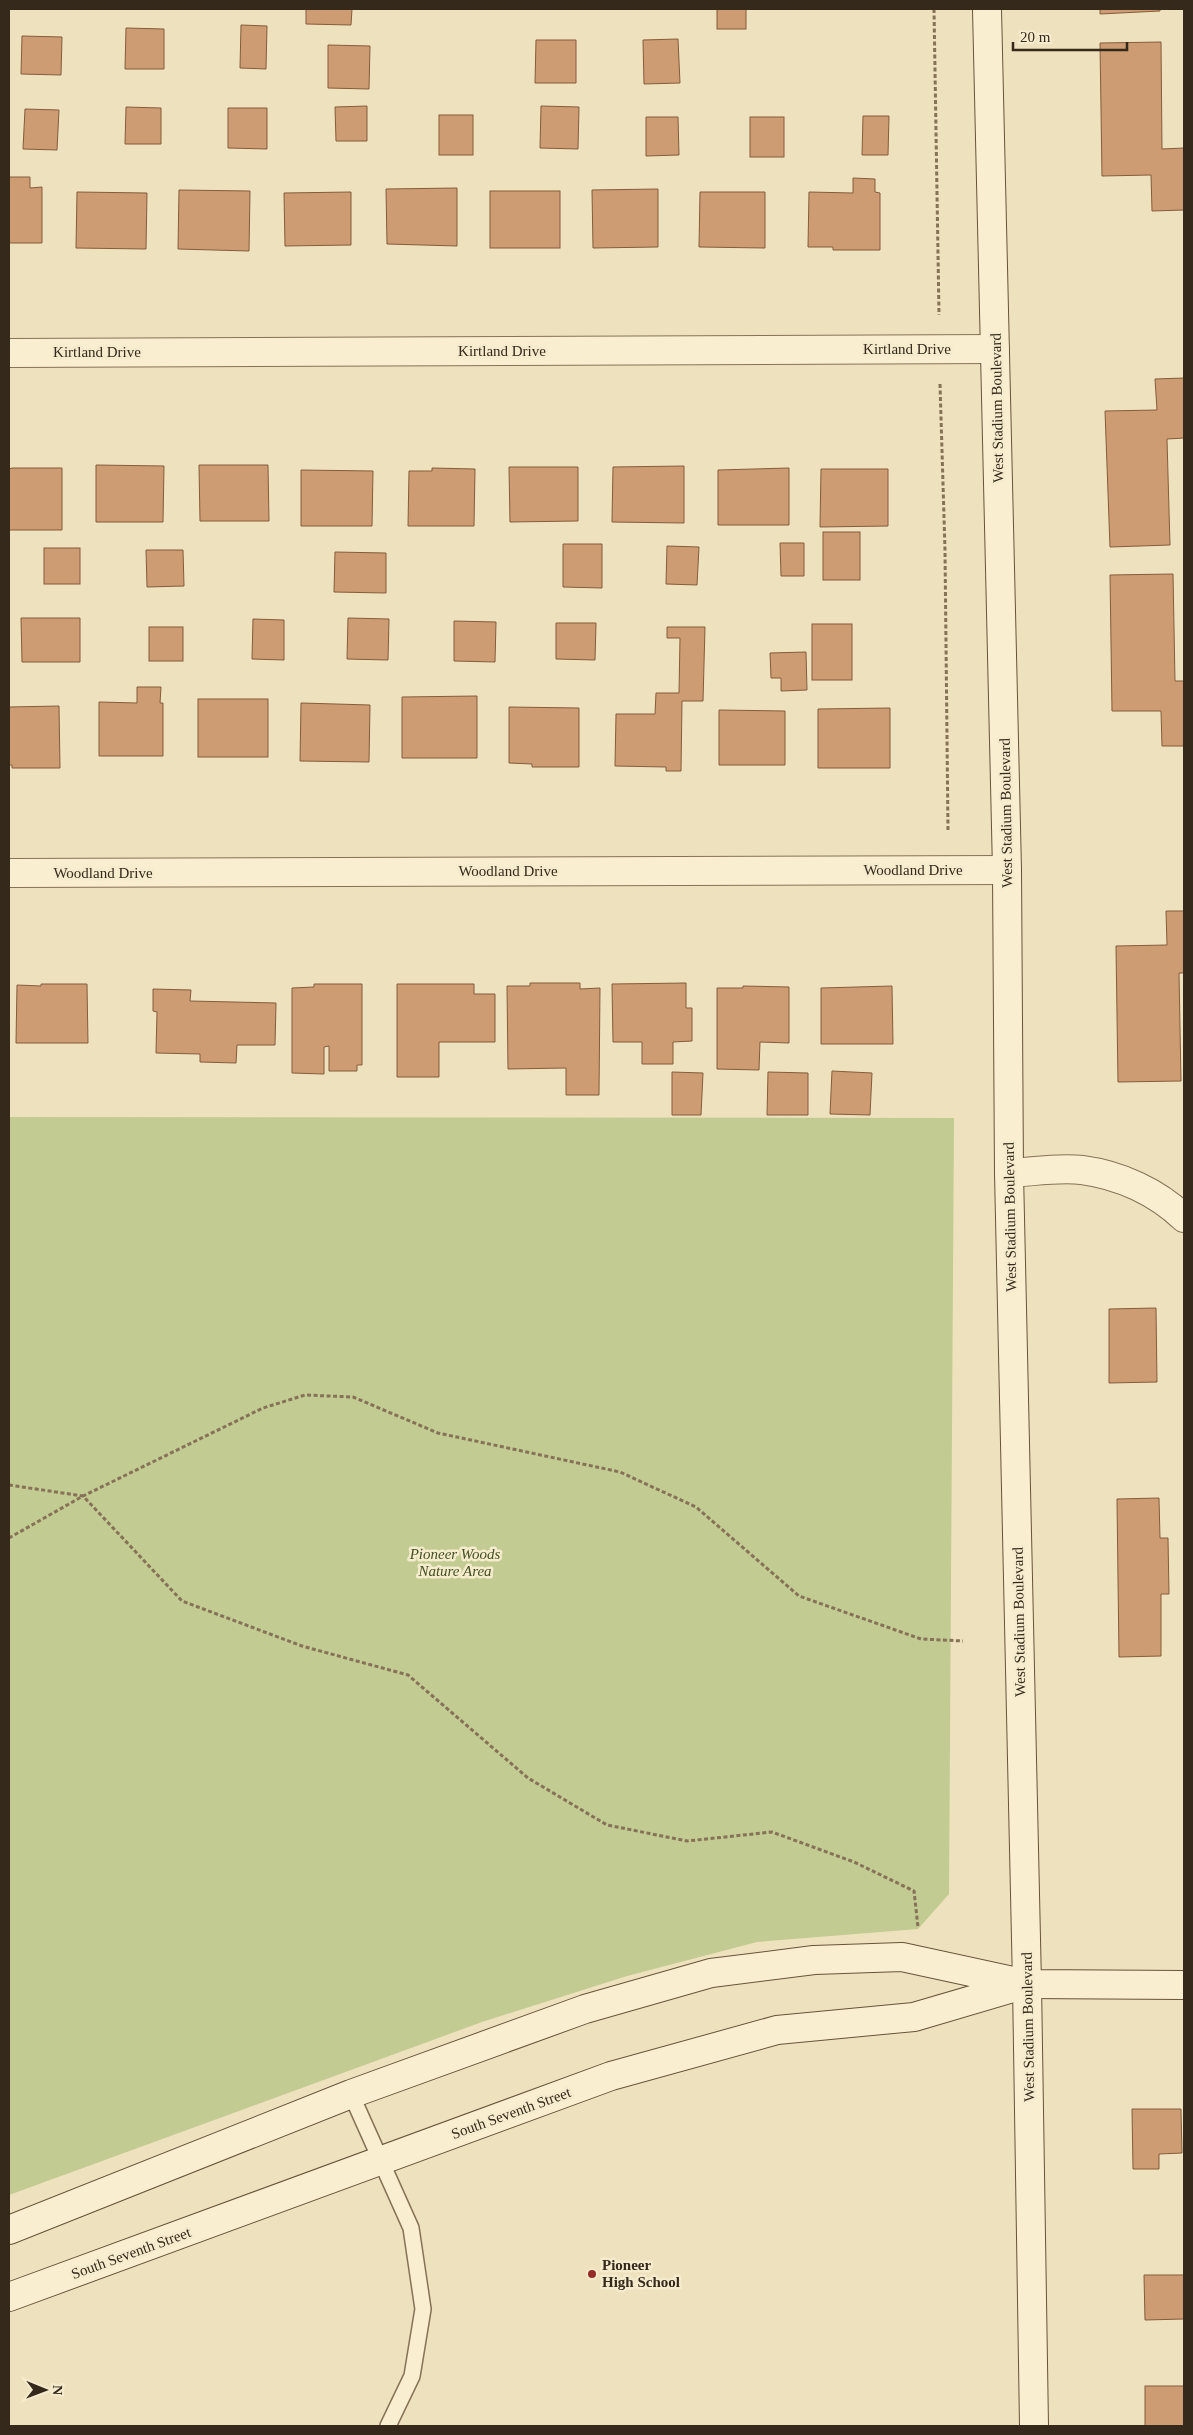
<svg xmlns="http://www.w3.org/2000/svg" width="1193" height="2435" font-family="Georgia,serif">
<rect width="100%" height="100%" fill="#eee1bd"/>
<!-- green -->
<polygon fill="#c2cb91" points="9,1117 954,1118 949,1894 918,1929 757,1942 627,1976 482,2022 9,2195"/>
<!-- building -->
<g fill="#cd9c72" stroke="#855c3c">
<polygon points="306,9 352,9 351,25 306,24"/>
<rect x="717" y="9" width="29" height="20"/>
<polygon points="1100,9 1160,9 1160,11 1100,14"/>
<polygon points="241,25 267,26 266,69 240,68"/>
<polygon points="126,28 164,29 164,69 125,69"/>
<polygon points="22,36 62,37 61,75 21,74"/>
<polygon points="678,39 680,83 644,84 643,40"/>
<polygon points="536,40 576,40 576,83 535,83"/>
<polygon points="1161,42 1162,149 1184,148 1184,210 1152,211 1151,175 1102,176 1100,43"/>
<polygon points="328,45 370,46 369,89 328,88"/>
<polygon points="367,106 367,141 336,141 335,107"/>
<polygon points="541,106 579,107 578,149 540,148"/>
<polygon points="126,107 161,108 161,144 125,144"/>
<polygon points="228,108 267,108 267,149 228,148"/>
<polygon points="25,109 59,110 57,150 23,149"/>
<rect x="439" y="115" width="34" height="40"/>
<polygon points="863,116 889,116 888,155 862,155"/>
<polygon points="646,117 678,117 679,155 646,156"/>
<rect x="750" y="117" width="34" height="40"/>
<polygon points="9,177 30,177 30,188 42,187 42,243 9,243"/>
<polygon points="853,178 875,179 875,192 880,193 880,250 833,250 833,247 808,247 809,192 853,193"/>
<polygon points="457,188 457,246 387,244 386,189"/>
<polygon points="658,189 658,247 593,248 592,190"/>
<polygon points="179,190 250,191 249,251 178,249"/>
<rect x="490" y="191" width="70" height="57"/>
<polygon points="77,192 147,193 146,249 76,248"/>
<polygon points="351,192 351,245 285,246 284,193"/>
<polygon points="700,192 765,192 765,248 699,247"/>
<polygon points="1184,378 1184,438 1167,439 1170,545 1110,547 1105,411 1157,410 1155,379"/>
<polygon points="96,465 164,466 163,522 96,522"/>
<polygon points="199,465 268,465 269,521 200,521"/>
<polygon points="684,466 684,523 612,522 613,467"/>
<polygon points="509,467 578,467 578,521 510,522"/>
<polygon points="12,468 62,468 62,530 9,530 9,469"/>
<polygon points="432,468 475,469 474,526 408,526 409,471 432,471"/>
<polygon points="789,468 789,525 718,525 718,470"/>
<polygon points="821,469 888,469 888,526 820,527"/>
<polygon points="301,470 373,471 372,526 301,526"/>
<rect x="823" y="532" width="37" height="48"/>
<polygon points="780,543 804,543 804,576 781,576"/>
<polygon points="563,544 602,544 602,588 563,587"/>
<polygon points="667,546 699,547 697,585 666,584"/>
<rect x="44" y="548" width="36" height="36"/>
<polygon points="146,550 183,550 184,586 147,587"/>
<polygon points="335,552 386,553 386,593 334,592"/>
<polygon points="1173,574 1175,681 1184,681 1184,746 1162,746 1161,711 1112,711 1110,575"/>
<polygon points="21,618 80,618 80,662 22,662"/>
<polygon points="348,618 389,619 388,660 347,659"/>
<polygon points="253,619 284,620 284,660 252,659"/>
<polygon points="454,621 496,622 495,662 454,661"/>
<polygon points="556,623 596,623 595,660 556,659"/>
<rect x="812" y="624" width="40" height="56"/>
<rect x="149" y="627" width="34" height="34"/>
<polygon points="667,627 705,627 703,701 682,701 681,771 666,771 666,767 615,766 616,714 655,714 656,693 679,693 680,638 667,638"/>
<polygon points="806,652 807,690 781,691 781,678 771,678 770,653"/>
<polygon points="137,687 161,687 160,703 163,703 163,756 99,756 99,702 137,703"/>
<polygon points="477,696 477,758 402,758 402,697"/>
<rect x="198" y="699" width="70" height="58"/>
<polygon points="301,703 370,705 369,762 300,761"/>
<polygon points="59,706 60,768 12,768 12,765 9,765 9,707"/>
<polygon points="509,707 579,708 579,767 532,767 532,764 509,763"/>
<polygon points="890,708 890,768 818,768 818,709"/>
<polygon points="719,710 785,711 785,765 719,765"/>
<polygon points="1166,911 1184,911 1184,973 1179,973 1181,1081 1118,1082 1116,946 1167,945"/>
<polygon points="530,983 580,983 580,989 600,988 599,1095 566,1095 566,1068 508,1069 507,986 530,986"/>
<polygon points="686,983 686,1008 692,1008 692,1041 673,1042 673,1064 642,1064 642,1042 613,1042 612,984"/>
<polygon points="41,984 87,984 88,1043 16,1043 17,985 41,986"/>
<polygon points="314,984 362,984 362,1065 357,1065 357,1071 329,1071 329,1046 324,1047 324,1074 292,1073 292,988 314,987"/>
<polygon points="397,984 474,984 474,994 495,994 495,1042 439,1042 439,1077 397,1077"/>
<polygon points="743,986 789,987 789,1043 760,1042 759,1070 717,1069 717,988 743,988"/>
<polygon points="892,986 893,1044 821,1044 821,988"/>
<polygon points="153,989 191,990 190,1001 276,1003 275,1045 237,1045 236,1063 200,1062 200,1054 156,1053 157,1012 153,1011"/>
<polygon points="832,1071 872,1073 870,1115 830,1114"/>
<polygon points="672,1072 703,1073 701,1115 672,1115"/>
<polygon points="768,1072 808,1073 808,1115 767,1115"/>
<polygon points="1156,1308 1157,1382 1109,1383 1109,1309"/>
<polygon points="1159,1498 1160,1538 1168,1538 1169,1594 1161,1594 1161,1656 1119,1657 1117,1499"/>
<polygon points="1132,2109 1181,2109 1182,2153 1159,2154 1159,2169 1133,2169"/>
<polygon points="1144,2275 1184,2275 1184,2319 1145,2320"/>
<rect x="1145" y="2386" width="39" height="40"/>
</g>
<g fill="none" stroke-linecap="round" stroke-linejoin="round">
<!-- lane casing -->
<g stroke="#867256" stroke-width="18">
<polyline id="lane" points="351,2094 411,2228 423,2309 412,2376 388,2426"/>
</g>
<!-- street casing -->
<g stroke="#867256" stroke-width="30">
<g id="street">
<polyline points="9,353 995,349"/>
<polyline points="9,873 1007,870"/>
<path d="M1009,1173C1032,1172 1058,1167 1082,1170C1120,1175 1157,1192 1184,1218"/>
</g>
</g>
<!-- secondary casing -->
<g stroke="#67533a" stroke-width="30">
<g id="secondary">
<polyline points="987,9 1007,870 1009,1173 1027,1984 1034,2426"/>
<polyline points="9,2230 351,2094 585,2009 711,1973 814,1960 902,1957 1027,1984 1184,1985"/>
<polyline points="9,2297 611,2076 777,2030 914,2017 1023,1985"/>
</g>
</g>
<!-- path -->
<g stroke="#867256" stroke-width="3" stroke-dasharray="4 2.5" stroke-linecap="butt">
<polyline points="934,9 939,315"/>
<polyline points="940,384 945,550 948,830"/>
<polyline points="9,1485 83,1496 182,1601 302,1646 408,1675 528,1778 607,1825 687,1841 772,1832 854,1862 914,1891 918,1927"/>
<polyline points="9,1538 83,1496 263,1408 305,1395 353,1397 438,1433 620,1472 696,1507 799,1596 921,1639 963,1641"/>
</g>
<!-- lane -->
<use href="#lane" stroke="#f9efd0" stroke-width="15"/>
<!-- street -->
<use href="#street" stroke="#f9efd0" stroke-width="28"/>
<!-- secondary -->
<use href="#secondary" stroke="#f9efd0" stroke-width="28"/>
</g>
<!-- markers -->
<circle fill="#952a26" stroke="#f5ebcd" stroke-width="2" cx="592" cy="2274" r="5"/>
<g text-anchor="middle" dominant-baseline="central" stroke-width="5" stroke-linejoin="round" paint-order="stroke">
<!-- street labels -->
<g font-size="15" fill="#35291b" stroke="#f5ebcd">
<text x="907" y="349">Kirtland Drive</text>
<text x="502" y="351">Kirtland Drive</text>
<text x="97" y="352">Kirtland Drive</text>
<text transform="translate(997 408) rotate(-91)">West Stadium Boulevard</text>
<text transform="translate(1006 813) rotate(-91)">West Stadium Boulevard</text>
<text x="913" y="870">Woodland Drive</text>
<text x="508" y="871">Woodland Drive</text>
<text x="103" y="873">Woodland Drive</text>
<text transform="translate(1010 1217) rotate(-91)">West Stadium Boulevard</text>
<text transform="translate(1019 1622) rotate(-91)">West Stadium Boulevard</text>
<text transform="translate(1028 2027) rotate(-91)">West Stadium Boulevard</text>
<text transform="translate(511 2113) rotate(-20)">South Seventh Street</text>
<text transform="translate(131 2253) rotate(-20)">South Seventh Street</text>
</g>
<!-- park labels -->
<g font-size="15" font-style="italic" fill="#435122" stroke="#f5ebcd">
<text x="455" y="1554">Pioneer Woods<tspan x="455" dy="17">Nature Area</tspan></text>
</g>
<!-- poi labels -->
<g font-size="15" font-weight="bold" fill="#35291b" stroke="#f5ebcd" text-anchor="start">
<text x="602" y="2265">Pioneer<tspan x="602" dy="17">High School</tspan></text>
</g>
</g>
<!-- border -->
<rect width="1193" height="2435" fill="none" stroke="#35291b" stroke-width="20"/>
<!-- north arrow -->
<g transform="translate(45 2390) rotate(91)" stroke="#f5ebcd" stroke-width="4" paint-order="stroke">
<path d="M0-4L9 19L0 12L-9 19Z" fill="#35291b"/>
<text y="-8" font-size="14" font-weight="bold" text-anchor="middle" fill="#35291b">N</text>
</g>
<!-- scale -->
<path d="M1013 42v8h114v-8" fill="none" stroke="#35291b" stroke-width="2.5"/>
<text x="1020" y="42" font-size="15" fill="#35291b" stroke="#f5ebcd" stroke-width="4" paint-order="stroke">20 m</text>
</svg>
